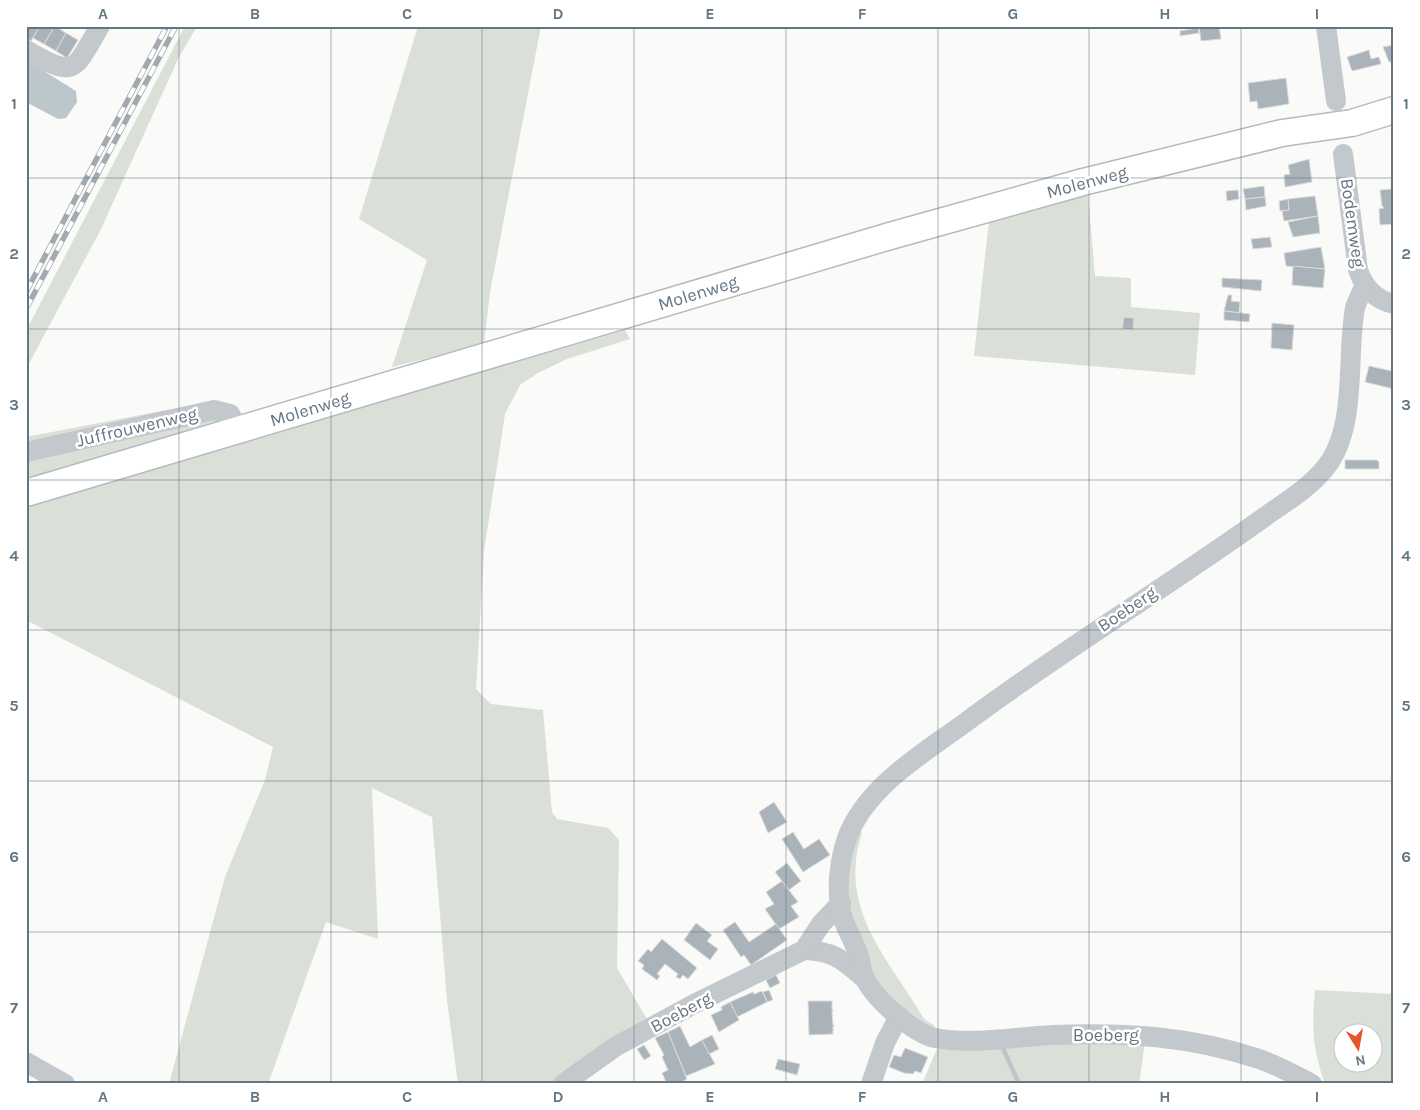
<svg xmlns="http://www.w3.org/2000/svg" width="1420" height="1110" font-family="Karla,sans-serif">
<rect width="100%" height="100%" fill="#fafaf8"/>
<!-- green -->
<g fill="#dadfd7" fill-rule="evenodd">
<polygon points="185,26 197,26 178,59 100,231 26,369 26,331"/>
<polygon points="418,26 541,26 490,292 484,344 392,367 427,260 359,219"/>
<polygon points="1088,194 1095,276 1131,278 1131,307 1200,313 1195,375 974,356 989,221"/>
<polygon points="625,330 630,339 567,359 538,373 520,385 505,414 484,551 476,689 491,704 543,710 552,812 557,819 608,828 619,840 617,968 647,1019 559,1076 551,1084 458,1084 447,1000 432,817 372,788 378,939 326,922 268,1084 169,1084 225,877 265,780 273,747 26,620 26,507"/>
<polygon points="187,406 26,447 26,437"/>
<polygon points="212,417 223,422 26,480 26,457"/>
<path d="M857,831L862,833C837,910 888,957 924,1019L935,1026L931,1032L923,1029L874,980L848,909L845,888Z"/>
<path d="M1315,990L1394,994V1084H1329L1324,1081C1312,1048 1312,1024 1315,990ZM1342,1032H1372V1062H1342Z"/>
<polygon points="1145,1042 1139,1084 922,1084 939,1044"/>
</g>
<!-- water -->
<polygon fill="#bbc7cb" points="26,60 76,91 77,102 66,118 58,119 26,102"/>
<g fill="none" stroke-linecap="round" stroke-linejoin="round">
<!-- stream -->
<polyline stroke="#bbc7cb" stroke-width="4.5" points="1002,1046 1019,1084"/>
</g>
<!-- building -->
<g fill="#aab3b9" stroke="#dcdcda">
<polygon points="26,26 40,26 31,41 26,38"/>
<polygon points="40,26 55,26 44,44 33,38"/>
<polygon points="55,26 66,33 56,51 44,44"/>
<polygon points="1199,26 1219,26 1221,39 1201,41"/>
<polygon points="1198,28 1199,33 1180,36 1180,31"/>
<polygon points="66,33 78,40 67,58 56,51"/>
<polygon points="1394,45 1394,61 1389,62 1383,47"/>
<polygon points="1369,50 1371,59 1379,57 1381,64 1352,71 1347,57"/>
<polygon points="1286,78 1289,104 1258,109 1257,101 1250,102 1248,83"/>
<polygon points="1309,159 1312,182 1285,187 1284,175 1290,174 1288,165"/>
<polygon points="1264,186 1265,197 1245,199 1243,189"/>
<polygon points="1392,189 1394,224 1380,225 1379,209 1384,208 1382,206 1380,190"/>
<polygon points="1238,190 1239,199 1227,201 1226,191"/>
<polygon points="1315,196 1318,216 1284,221 1282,211 1289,210 1288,199"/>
<polygon points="1265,197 1266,206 1246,210 1245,199"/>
<polygon points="1288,199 1289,210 1280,211 1279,201"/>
<polygon points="1318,216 1320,233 1293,237 1288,222"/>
<polygon points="1270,237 1272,247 1253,249 1251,239"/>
<polygon points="1321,247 1325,269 1286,266 1284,253"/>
<polygon points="1293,266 1325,269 1323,288 1292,285"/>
<polygon points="1222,278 1262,280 1261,291 1222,287"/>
<polygon points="1228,295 1232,295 1231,301 1240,302 1239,313 1224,311"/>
<polygon points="1224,311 1250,314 1249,322 1224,320"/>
<polygon points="1124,317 1134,318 1133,330 1122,329"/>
<polygon points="1272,323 1294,325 1292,350 1271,348"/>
<polygon points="1394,363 1394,389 1365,382 1369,366 1392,371"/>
<polygon points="1345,460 1377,460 1379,462 1379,469 1345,469"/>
<polygon points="774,802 787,822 768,833 759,812"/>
<polygon points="793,832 804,849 819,839 830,855 803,872 782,839"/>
<polygon points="787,863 801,881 789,890 775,872"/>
<polygon points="782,881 798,902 791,906 799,917 779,929 765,909 774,904 766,892"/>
<polygon points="735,922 749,942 776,924 787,940 751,965 744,955 741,957 723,930"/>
<polygon points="696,923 712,935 707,941 718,949 710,960 684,940"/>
<polygon points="662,939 697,968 688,979 683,975 680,979 676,977 678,974 665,964 657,974 660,976 657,980 642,969 644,965 638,961 648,949 651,952"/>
<polygon points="776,975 780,983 770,988 766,980"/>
<polygon points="769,990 773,1000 767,1002 763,992"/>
<polygon points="762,991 767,1002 737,1017 730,1002 753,992 754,994"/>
<polygon points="808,1001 832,1001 832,1010 834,1010 832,1011 833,1025 835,1026 833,1026 833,1034 809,1035"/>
<polygon points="730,1002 739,1020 719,1032 711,1015 722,1010 721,1007"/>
<polygon points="680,1026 690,1047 702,1040 715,1064 686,1076 668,1032"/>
<polygon points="668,1032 687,1079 678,1084 667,1084 662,1073 668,1070 662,1057 664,1055 655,1038"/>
<polygon points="712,1035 719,1049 709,1054 702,1040"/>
<polygon points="644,1045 651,1056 644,1060 637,1049"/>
<polygon points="905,1048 928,1057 921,1073 915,1071 913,1074 904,1073 889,1067 894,1055 901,1057"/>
<polygon points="778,1059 800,1064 797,1075 775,1069"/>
</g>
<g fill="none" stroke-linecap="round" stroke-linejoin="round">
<!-- major casing -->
<g stroke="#b5babe" stroke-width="29">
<polyline id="major" points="26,493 890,236 1083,182 1282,133 1352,123 1394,110"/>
</g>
<!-- minor -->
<g stroke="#c3c8cc" stroke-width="20">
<polyline points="1326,26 1336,101"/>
<path d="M26,50C76,79 73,72 100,26"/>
<path d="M1343,154L1358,270C1364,287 1375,300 1394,304"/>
<polyline points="26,452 214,410 230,414 239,430"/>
<path d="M804,950C834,951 843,960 865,979"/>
<polyline points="26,1062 65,1084"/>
<polyline points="563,1084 615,1047 694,1004 804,950 821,924 841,903"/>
<polyline points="871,1084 885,1043 899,1016"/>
<path d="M1312,1084C1295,1075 1277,1065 1259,1059C1190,1036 1124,1032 1052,1035C1014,1037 972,1045 935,1038C913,1033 875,999 865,979C861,971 861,960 857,951C853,940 847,930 843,919C835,893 839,858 849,833C870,785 922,754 962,725C1062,650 1169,586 1270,513C1289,500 1311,486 1326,467C1358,426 1346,356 1355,308C1357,301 1361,294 1364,287"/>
</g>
<!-- major -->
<use href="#major" stroke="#fff" stroke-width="26"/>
<!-- rail casing -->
<g stroke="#a2aab0" stroke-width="5.5">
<g id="rail">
<polyline points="26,292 167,26"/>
<polyline points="26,309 176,26"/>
</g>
</g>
<!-- rail -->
<use href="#rail" stroke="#fff" stroke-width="4" stroke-dasharray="11" stroke-linecap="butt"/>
</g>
<!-- grid -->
<path fill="none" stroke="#657683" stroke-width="1" stroke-opacity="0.55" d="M179,26V1084M331,26V1084M482,26V1084M634,26V1084M786,26V1084M938,26V1084M1089,26V1084M1241,26V1084M26,178H1394M26,329H1394M26,480H1394M26,630H1394M26,781H1394M26,932H1394"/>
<g text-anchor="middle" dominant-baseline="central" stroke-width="5" stroke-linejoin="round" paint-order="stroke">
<!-- street labels -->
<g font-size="18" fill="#657683" stroke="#fff">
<text transform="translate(1087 182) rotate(-15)">Molenweg</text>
<text transform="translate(1353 223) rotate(82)">Bodemweg</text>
<text transform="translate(698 293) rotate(-17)">Molenweg</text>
<text transform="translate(310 409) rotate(-17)">Molenweg</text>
<text transform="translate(137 427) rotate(-13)">Juffrouwenweg</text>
<text transform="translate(1127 609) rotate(-34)">Boeberg</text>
<text transform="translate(681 1012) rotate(-28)">Boeberg</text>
<text x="1106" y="1035">Boeberg</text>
</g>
</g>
<!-- border -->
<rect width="1420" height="1110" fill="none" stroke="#ffffff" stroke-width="55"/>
<!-- north arrow -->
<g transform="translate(1358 1048) rotate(169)"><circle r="24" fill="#ffffff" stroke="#c1c8cd"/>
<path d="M0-4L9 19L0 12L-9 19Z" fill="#e4572e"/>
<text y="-8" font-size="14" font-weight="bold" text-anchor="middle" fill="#657683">N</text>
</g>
<rect x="28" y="28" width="1364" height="1054" fill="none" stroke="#657683" stroke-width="2"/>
<g font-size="16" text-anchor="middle" font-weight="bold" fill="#657683">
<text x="103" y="19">A</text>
<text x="255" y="19">B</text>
<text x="407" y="19">C</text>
<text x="558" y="19">D</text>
<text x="710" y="19">E</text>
<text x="862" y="19">F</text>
<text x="1013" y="19">G</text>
<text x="1165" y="19">H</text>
<text x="1317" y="19">I</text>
<text x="14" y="109">1</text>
<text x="1406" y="109">1</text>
<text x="14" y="259">2</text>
<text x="1406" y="259">2</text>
<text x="14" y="410">3</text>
<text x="1406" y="410">3</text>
<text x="14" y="561">4</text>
<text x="1406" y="561">4</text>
<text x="14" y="711">5</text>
<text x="1406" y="711">5</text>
<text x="14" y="862">6</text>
<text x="1406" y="862">6</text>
<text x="14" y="1013">7</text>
<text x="1406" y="1013">7</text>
<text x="103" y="1102">A</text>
<text x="255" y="1102">B</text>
<text x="407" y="1102">C</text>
<text x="558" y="1102">D</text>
<text x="710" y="1102">E</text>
<text x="862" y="1102">F</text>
<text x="1013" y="1102">G</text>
<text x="1165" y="1102">H</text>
<text x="1317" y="1102">I</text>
</g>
</svg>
